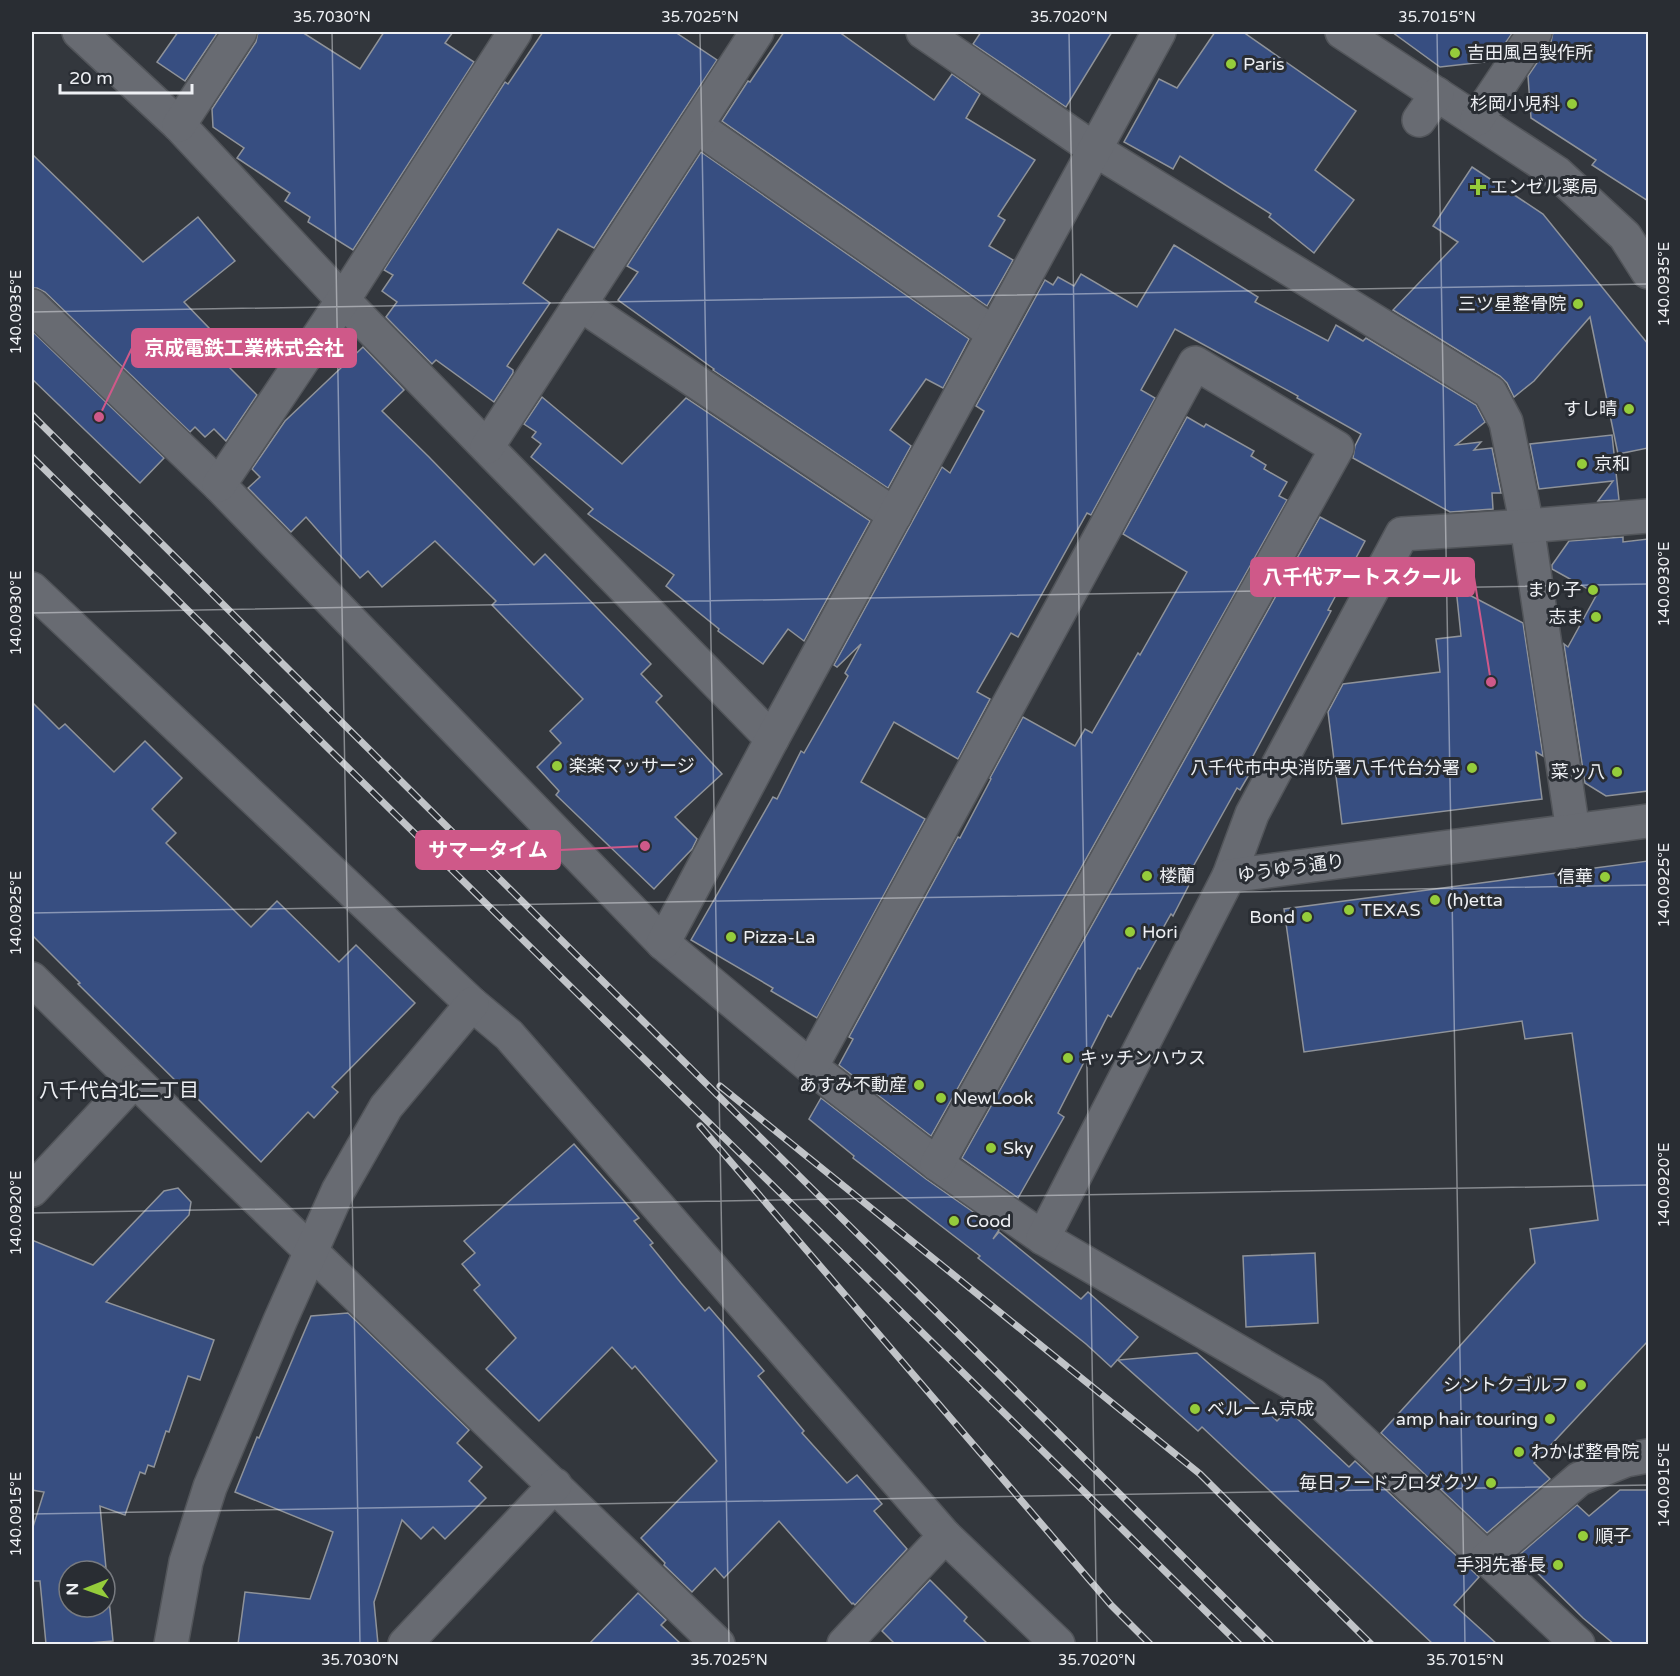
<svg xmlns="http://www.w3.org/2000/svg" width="1680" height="1676" font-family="'Varela Round','Noto Sans JP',sans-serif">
<rect width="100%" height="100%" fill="#33373d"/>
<!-- building -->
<g fill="#374e81" stroke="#8f939a" stroke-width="1.5" fill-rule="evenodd">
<polygon points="178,32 218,32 185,81 157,62"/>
<polygon points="258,32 302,32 360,69 384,32 453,32 445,43 474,62 353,250 308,222 310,217 285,201 290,193 237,158 244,148 213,127 212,109 256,42"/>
<polygon points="543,32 675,32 717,60 594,248 558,229 523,283 550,303 507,366 513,370 513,373 494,402 436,360 432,364 386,317 397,302 382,291 393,275 384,270 505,82 508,84"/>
<polygon points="784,32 839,32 934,100 952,74 980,94 966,118 1035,160 998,216 1005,220 989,246 1013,260 987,306 722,121 748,81 750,82"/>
<polygon points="981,32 1112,32 1066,107 973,44"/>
<polygon points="1215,32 1243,32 1356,111 1315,170 1354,200 1314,253 1269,217 1271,214 1180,156 1173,169 1124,142 1159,79 1177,88"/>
<polygon points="1392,32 1513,32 1493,61 1440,67"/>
<polygon points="1553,32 1648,32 1648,201 1592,165 1596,160 1531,118 1528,76 1551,42"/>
<polygon points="701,152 969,339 943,388 926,379 890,430 911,446 888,488 713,370 714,369 618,300 638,272 627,266"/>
<polygon points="32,154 143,262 198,217 235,261 184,302 237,357 228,366 257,395 226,441 214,429 205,437 195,427 190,432 45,292 37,288 32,288"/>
<polygon points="1472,167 1543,214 1648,344 1648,448 1618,454 1590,317 1534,381 1514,397 1507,383 1500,376 1393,310 1458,242 1433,226"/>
<polygon points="1174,245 1258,297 1255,302 1328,341 1336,325 1363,341 1366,338 1476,405 1485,422 1456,445 1481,442 1474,450 1492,448 1501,493 1492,493 1493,509 1450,512 1353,458 1355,446 1361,434 1297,398 1298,396 1175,329 1141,390 1155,398 1091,515 1087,513 1018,637 1011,633 977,692 990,699 958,759 894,722 861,782 925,819 817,1018 771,991 773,988 691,940 773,797 777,799 801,751 804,753 848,676 845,673 861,644 837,667 834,665 942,467 950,473 984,411 976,406 1045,280 1053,285 1058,277 1074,286 1081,274 1137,307"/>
<polygon points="32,331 164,458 140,483 32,379"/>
<polygon points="363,347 404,390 382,411 429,457 534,565 545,554 630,642 651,664 641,674 662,696 656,702 722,774 675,817 697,839 692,849 654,889 556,795 559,791 537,767 561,743 550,731 583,699 492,605 496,601 435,541 382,587 368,571 360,578 306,517 291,532 248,488 260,477 252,469 285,421"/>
<polygon points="542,397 622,464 686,398 870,521 804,641 788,629 763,664 718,631 719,629 666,586 674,575 588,514 593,509 531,457 541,444 532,437 536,432 524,424"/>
<polygon points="1187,417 1204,427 1206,424 1254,451 1251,456 1266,465 1264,469 1287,482 1279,496 1287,500 931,1136 839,1065 853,1039 849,1037 958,837 960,838 991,779 990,778 1023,717 1075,746 1085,729 1092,733 1138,653 1140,655 1187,572 1123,534"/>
<polygon points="1612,435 1619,500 1598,501 1613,481 1539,489 1530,444"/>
<polygon points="1320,517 1365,541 1328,610 1331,611 1252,758 1257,761 1240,790 1237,788 1185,881 1190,883 1173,916 1171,914 1140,969 1138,968 1111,1017 1108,1015 1058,1113 1064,1117 1018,1198 962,1158"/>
<polygon points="1623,537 1623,542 1648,539 1648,791 1606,796 1585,783 1564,644 1568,647 1597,594 1552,569 1552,565 1569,541"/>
<polygon points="1456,588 1523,623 1543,756 1536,752 1542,799 1342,824 1328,712 1343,684 1440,672 1436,639 1461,636"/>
<polygon points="32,702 59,729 65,724 114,772 145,741 182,778 152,809 176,833 166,843 251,927 277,901 339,962 356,945 415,1003 332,1087 338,1092 314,1118 308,1112 261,1162 192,1093 190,1095 78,984 80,983 32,935"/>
<polygon points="1648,861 1648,1341 1534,1463 1550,1479 1487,1533 1381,1433 1535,1263 1530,1229 1598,1220 1572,1033 1525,1039 1522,1021 1304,1052 1284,909"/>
<polygon points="821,1098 926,1179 999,1230 993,1239 999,1232 1081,1299 1088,1292 1138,1337 1111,1367 1086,1344 978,1258 980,1256 853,1158 854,1156 809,1119"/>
<polygon points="574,1144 639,1218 634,1221 653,1243 650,1245 681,1283 705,1311 709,1307 764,1371 758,1376 804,1431 802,1433 847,1483 857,1475 882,1504 874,1511 907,1549 855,1605 853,1603 852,1604 779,1521 724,1578 715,1568 692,1592 664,1565 665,1563 641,1538 717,1461 635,1366 632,1369 612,1347 539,1421 486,1369 516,1338 474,1290 480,1285 462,1264 475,1253 464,1241"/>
<path d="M178,1188L191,1202L189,1215L106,1302L214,1340L200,1380L188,1376L169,1432L166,1431L154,1467L148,1465L145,1474L140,1472L125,1515L100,1506L113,1641L76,1644H46L40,1581H32V1530L44,1492L32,1490V1240L93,1265L164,1191ZM69,1571H105V1607H69Z"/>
<polygon points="1315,1253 1318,1323 1246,1327 1243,1256"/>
<polygon points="348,1313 469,1430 457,1443 482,1467 469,1481 486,1498 445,1539 433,1527 421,1539 402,1520 374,1602 378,1644 238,1644 245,1592 310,1599 333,1532 235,1492 257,1437 259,1438 311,1316"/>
<polygon points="1197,1353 1266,1414 1268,1412 1277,1421 1288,1410 1349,1467 1355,1461 1479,1577 1454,1605 1497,1644 1433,1644 1202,1427 1198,1431 1118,1360"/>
<polygon points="1620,1490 1648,1490 1648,1644 1614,1644 1583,1618 1519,1555 1577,1505 1589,1516"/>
<polygon points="930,1580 967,1617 964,1621 988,1644 895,1644 882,1631"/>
<polygon points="638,1593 666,1620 661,1625 681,1644 589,1644"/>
</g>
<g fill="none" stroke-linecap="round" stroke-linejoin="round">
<!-- minor casing -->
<g stroke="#52555a" stroke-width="36">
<g id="minor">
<polyline points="79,32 179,125 343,300 772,739"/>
<polyline points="923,32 1094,149 1490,392 1506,422 1527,526 1573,831"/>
<polyline points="1342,32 1557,173 1625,236 1648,272"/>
<polyline points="1477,119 1535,32"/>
<polyline points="1419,120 1437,94"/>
<polyline points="179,125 240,32"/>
<polyline points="696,126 993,333"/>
<polyline points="580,304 895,515"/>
<polyline points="32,306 219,485 663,943 811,1067 937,1164 1043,1238 1313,1395 1578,1644"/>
<polyline points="487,447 757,32"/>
<polyline points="219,485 343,300 515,32"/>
<polyline points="32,589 472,1004 509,1035 945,1536 1058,1644"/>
<polyline points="1229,876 1252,814 1402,534 1527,526 1648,516"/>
<polyline points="663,943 772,739 1159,32"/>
<path d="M32,979C258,1203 489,1422 718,1644"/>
<polyline points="811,1067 1195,363 1337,448 937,1164"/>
<polyline points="32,1190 134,1081"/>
<polyline points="1043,1238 1229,876 1648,821"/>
<polyline points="1487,1558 1579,1479 1626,1460 1648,1456"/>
<polyline points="171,1644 186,1562 210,1487 280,1321 338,1191 386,1107 472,1004"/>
<polyline points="405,1644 555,1485"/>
<polyline points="844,1644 945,1536"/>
</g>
</g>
<!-- minor -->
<use href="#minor" stroke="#686b72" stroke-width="33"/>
<!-- rail casing -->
<g stroke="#c1c4c8" stroke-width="7">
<g id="rail">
<polyline points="32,415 1271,1644"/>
<polyline points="32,457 1239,1644"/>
<polyline points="720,1086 1200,1474 1371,1644"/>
<polyline points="700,1126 1111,1605 1150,1644"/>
</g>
</g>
<!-- rail -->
<use href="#rail" stroke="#292d33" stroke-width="4.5" stroke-dasharray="14" stroke-linecap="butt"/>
</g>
<!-- ticks -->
<path fill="none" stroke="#eef0f4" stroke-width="1.5" stroke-opacity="0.45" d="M332,32L360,1644M700,32L729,1644M1069,32L1097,1644M1437,32L1465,1644M32,312L1648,284M32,613L1648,584M32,913L1648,885M32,1213L1648,1185M32,1514L1648,1485"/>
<!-- markers -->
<g fill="#95cc3b" stroke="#292d33" stroke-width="2">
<circle cx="1455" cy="53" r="6"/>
<circle cx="1231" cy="64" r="6"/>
<circle cx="1572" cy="104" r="6"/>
<path d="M1475 178h6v6h6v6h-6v6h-6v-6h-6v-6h6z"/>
<circle cx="1578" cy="304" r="6"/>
<circle cx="1629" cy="409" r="6"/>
<circle cx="1582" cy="464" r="6"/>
<circle cx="1593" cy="590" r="6"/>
<circle cx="1596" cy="617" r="6"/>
<circle cx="557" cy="766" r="6"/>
<circle cx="1472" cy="768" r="6"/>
<circle cx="1617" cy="772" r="6"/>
<circle cx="1147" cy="876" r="6"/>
<circle cx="1605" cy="877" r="6"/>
<circle cx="1435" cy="900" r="6"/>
<circle cx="1349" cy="910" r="6"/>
<circle cx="1307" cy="917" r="6"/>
<circle cx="1130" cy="932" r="6"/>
<circle cx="731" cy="937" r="6"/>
<circle cx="1068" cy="1058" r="6"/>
<circle cx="919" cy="1085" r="6"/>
<circle cx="941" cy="1098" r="6"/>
<circle cx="991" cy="1148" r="6"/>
<circle cx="954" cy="1221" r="6"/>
<circle cx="1581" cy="1385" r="6"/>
<circle cx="1195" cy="1409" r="6"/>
<circle cx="1550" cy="1419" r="6"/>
<circle cx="1519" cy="1452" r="6"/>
<circle cx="1491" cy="1483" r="6"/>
<circle cx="1583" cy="1536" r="6"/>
<circle cx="1558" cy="1565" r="6"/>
</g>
<g text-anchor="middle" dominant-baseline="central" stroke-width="6" stroke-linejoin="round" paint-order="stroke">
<!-- poi labels -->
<g font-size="18" fill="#eef0f4" stroke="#292d33" text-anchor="start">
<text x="1467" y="53">吉田風呂製作所</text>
<text x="1243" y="64">Paris</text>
<text x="1560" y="104" text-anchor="end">杉岡小児科</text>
<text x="1490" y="187">エンゼル薬局</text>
<text x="1566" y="304" text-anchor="end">三ツ星整骨院</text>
<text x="1617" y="409" text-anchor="end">すし晴</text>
<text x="1594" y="464">京和</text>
<text x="1581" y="590" text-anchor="end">まり子</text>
<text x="1584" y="617" text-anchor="end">志ま</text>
<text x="569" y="766">楽楽マッサージ</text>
<text x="1460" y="768" text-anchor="end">八千代市中央消防署八千代台分署</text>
<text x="1605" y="772" text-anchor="end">菜ッ八</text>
<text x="1159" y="876">楼蘭</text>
<text x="1593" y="877" text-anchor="end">信華</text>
<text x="1447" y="900">(h)etta</text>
<text x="1361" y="910">TEXAS</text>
<text x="1295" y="917" text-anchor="end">Bond</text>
<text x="1142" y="932">Hori</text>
<text x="743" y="937">Pizza-La</text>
<text x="1080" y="1058">キッチンハウス</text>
<text x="907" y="1085" text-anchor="end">あすみ不動産</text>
<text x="953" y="1098">NewLook</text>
<text x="1003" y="1148">Sky</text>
<text x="966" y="1221">Cood</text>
<text x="1569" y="1385" text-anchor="end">シントクゴルフ</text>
<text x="1207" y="1409">ベルーム京成</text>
<text x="1538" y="1419" text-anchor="end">amp hair touring</text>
<text x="1531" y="1452">わかば整骨院</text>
<text x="1479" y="1483" text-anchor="end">毎日フードプロダクツ</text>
<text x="1595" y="1536">順子</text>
<text x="1546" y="1565" text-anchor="end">手羽先番長</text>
</g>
<!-- street labels -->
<g font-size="18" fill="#eef0f4" stroke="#292d33">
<text transform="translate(1291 868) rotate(-8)">ゆうゆう通り</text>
</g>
<!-- neighbourhood labels -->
<g font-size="20" fill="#eef0f4" stroke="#292d33">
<text x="119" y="1091">八千代台北二丁目</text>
</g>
</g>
<!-- callouts -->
<path fill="none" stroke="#cf5989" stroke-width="2" d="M99 417L132 348M1491 682L1474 577M645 846L560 850"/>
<g fill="#cf5989" stroke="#292d33" stroke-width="2">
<circle cx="99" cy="417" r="6"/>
<circle cx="1491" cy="682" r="6"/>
<circle cx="645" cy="846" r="6"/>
</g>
<g fill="#cf5989" stroke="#cf5989" stroke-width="2">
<rect x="132" y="329" width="224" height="38" rx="6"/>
<rect x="1251" y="558" width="223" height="38" rx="6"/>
<rect x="416" y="831" width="144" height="38" rx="6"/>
</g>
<g font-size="20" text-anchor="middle" font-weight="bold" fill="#fff">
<text x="244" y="355">京成電鉄工業株式会社</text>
<text x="1362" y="584">八千代アートスクール</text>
<text x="488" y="857">サマータイム</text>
</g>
<!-- border -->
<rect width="1680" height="1676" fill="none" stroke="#292d33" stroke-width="66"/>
<!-- north arrow -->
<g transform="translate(87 1589) rotate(269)"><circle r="28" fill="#292d33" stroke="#787b80" stroke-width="1.5"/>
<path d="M0-4.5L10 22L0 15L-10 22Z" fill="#95cc3b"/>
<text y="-9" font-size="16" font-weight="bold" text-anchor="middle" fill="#eef0f4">N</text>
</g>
<!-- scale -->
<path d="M60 84v9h132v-9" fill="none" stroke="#eef0f4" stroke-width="3"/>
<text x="69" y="84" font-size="18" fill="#eef0f4" stroke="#292d33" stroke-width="4.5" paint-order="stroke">20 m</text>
<rect x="33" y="33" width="1614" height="1610" fill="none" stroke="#eef0f4" stroke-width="2"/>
<g font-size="15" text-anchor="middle" fill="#eef0f4">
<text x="332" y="22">35.7030°N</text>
<text x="700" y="22">35.7025°N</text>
<text x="1069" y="22">35.7020°N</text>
<text x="1437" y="22">35.7015°N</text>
<text transform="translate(1664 284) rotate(-90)" y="5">140.0935°E</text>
<text transform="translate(16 312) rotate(-90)" y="5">140.0935°E</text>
<text transform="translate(1664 584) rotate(-90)" y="5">140.0930°E</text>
<text transform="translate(16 613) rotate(-90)" y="5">140.0930°E</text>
<text transform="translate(1664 885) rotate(-90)" y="5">140.0925°E</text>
<text transform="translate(16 913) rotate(-90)" y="5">140.0925°E</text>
<text transform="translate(1664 1185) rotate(-90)" y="5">140.0920°E</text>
<text transform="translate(16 1213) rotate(-90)" y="5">140.0920°E</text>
<text transform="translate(1664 1485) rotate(-90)" y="5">140.0915°E</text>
<text transform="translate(16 1514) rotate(-90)" y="5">140.0915°E</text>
<text x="360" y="1665">35.7030°N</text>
<text x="729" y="1665">35.7025°N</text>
<text x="1097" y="1665">35.7020°N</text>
<text x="1465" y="1665">35.7015°N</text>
</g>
</svg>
